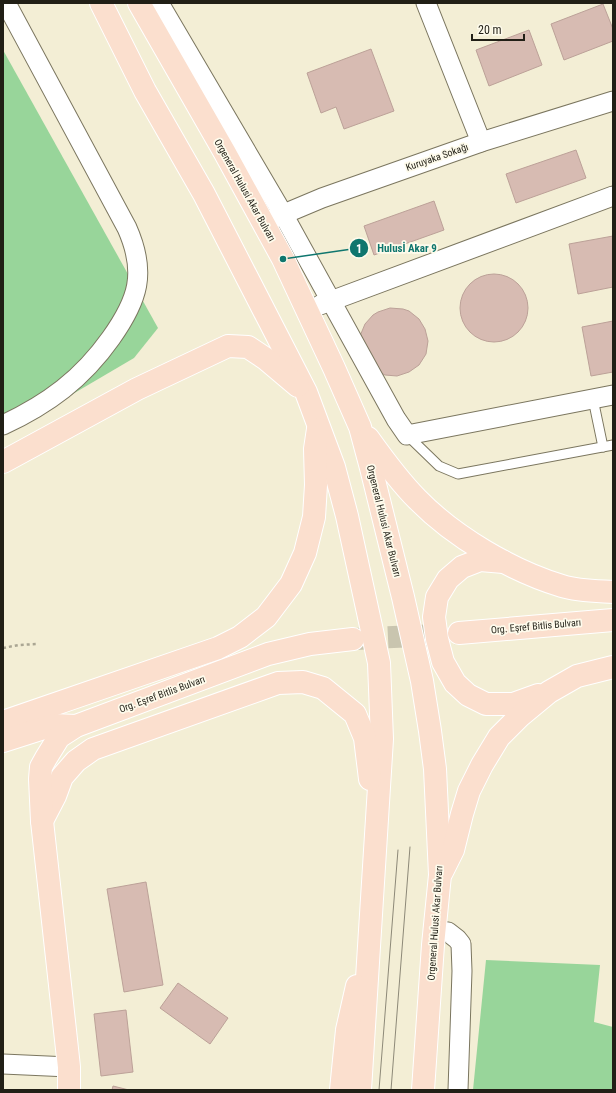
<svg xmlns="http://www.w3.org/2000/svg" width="616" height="1093" font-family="'Roboto Condensed',sans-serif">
<rect width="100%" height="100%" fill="#f3eed5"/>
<!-- green -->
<g fill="#98d59a">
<polygon points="3,50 158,328 134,358 3,435"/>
<polygon points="486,960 600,965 594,1022 613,1027 613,1090 473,1090"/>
</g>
<!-- building -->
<g fill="#d7bbb2" stroke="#bca198">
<polygon points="603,4 613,29 613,41 564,60 551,24"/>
<polygon points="529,30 542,65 489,86 476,50"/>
<polygon points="371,49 394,111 344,129 336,107 321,113 307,73"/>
<polygon points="576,150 586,178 516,203 506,174"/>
<polygon points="434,201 444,230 374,255 364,226"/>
<polygon points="613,236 613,287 578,294 569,244"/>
<circle cx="494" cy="308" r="34"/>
<polygon points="390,308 403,309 409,311 419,319 425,329 428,341 426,354 419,365 409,372 397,376 385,375 379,372 360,336 365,324 373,315 378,312"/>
<polygon points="613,321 613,372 591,376 582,327"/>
<polygon points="146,882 163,985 124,992 107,889"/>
<polygon points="178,983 228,1018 210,1044 160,1008"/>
<polygon points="126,1010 133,1072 101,1076 94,1014"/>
<polygon points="113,1086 129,1090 112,1090"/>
</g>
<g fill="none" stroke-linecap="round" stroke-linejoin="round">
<!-- primary-tunnel -->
<polyline stroke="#c9c5af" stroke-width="22" stroke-dasharray="22 11" stroke-linecap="butt" points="355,639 454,634"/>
<!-- lane casing -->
<g stroke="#7b765f" stroke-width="11">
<g id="lane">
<polyline points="593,399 603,447"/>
<polyline points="407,435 439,466 458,474 613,445"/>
</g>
</g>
<!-- street casing -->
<g stroke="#7b765f" stroke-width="21">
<g id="street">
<polyline points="159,3 283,214 396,419 407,435 613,395"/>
<polyline points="426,3 481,142"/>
<polyline points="272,219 322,198 481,142 613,101"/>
<polyline points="320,305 613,196"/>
<path d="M3,425C48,404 82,379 111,338C138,300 147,273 127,228L6,3"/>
<polyline points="435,931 448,932 457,939 461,944 462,971 458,1090"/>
<polyline points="3,1064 69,1067"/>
</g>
</g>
<!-- primary casing -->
<g stroke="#fff" stroke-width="24">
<g id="primary">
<polyline points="101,3 145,91 204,194 306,392 334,467 347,516 379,663 382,739 360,1090"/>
<polyline points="139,3 225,153 283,259 334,368 360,427 371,468 403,597 422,681 430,731 435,769 440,875 433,945 423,1090"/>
<path d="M368,438C383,459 399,481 417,499C454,537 512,571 562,586C578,591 596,591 613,592"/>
<polyline points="3,462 137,389 228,346 248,347 266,359 298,386"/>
<polyline points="504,562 480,560 462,567 448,579 437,597 434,617 437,639 443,662 455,683 468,695 486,704 513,704 538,695"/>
<polyline points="459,633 613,620"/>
<polyline points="3,722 218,648 240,637 266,617 291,584 305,553 314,517 316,485 315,449 318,429"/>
<polyline points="3,741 53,725 76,726"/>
<polyline points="42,821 55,796 62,777 76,761 93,749 278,683 303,682 323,688 355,714 365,738 370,779"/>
<polyline points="442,872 453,850 462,814 469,791 482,765 499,737 520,716 549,692 577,676 613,667"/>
<polyline points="69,1090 69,1067 42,821 40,779 41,767 46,758 59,737 76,726 268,654 310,644 353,639"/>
<polyline points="341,1090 347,1030 357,986"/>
</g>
</g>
<!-- path -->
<polyline stroke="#aaa693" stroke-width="2.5" stroke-dasharray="3 3" stroke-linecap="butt" points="3,648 19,645 37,644"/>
<!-- lane -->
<use href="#lane" stroke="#fff" stroke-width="9"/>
<!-- street -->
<use href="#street" stroke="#fff" stroke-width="19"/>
<!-- primary -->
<use href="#primary" stroke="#fbdfce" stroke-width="22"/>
<!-- tram -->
<g stroke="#8d8978" stroke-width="1">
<polyline points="379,1090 398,850"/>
<polyline points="391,1090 410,847"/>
</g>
</g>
<g text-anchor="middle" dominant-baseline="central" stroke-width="3.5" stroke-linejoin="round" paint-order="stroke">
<!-- street labels -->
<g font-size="10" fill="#211f16" stroke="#fefbec">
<text transform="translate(437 157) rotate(-19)">Kuruyaka Sokağı</text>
<text transform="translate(245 190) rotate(61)">Orgeneral Hulusi Akar Bulvarı</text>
<text transform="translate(384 521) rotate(76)">Orgeneral Hulusi Akar Bulvarı</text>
<text transform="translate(536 626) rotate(-5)">Org. Eşref Bitlis Bulvarı</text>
<text transform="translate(162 694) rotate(-20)">Org. Eşref Bitlis Bulvarı</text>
<text transform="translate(435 923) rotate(-86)">Orgeneral Hulusi Akar Bulvarı</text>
</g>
</g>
<!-- callouts -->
<path fill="none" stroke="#0f766e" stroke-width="1.5" d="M283 259L359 248"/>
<g fill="#0f766e" stroke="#fefbec" stroke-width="1.5">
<circle cx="283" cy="259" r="4"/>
<circle cx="359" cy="248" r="10"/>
</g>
<g font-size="12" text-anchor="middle" font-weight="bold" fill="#fff">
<text x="359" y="253">1</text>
</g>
<g font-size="11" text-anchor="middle" font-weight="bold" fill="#0f766e" stroke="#fefbec" stroke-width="3.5" stroke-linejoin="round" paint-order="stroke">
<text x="407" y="252">Hulusİ Akar 9</text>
</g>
<!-- border -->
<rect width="616" height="1093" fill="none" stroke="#211f16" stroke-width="8"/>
<!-- scale -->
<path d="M472 34v6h52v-6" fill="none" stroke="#211f16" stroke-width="2"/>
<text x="478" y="34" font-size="12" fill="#211f16" stroke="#fefbec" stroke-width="3" paint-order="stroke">20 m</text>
</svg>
